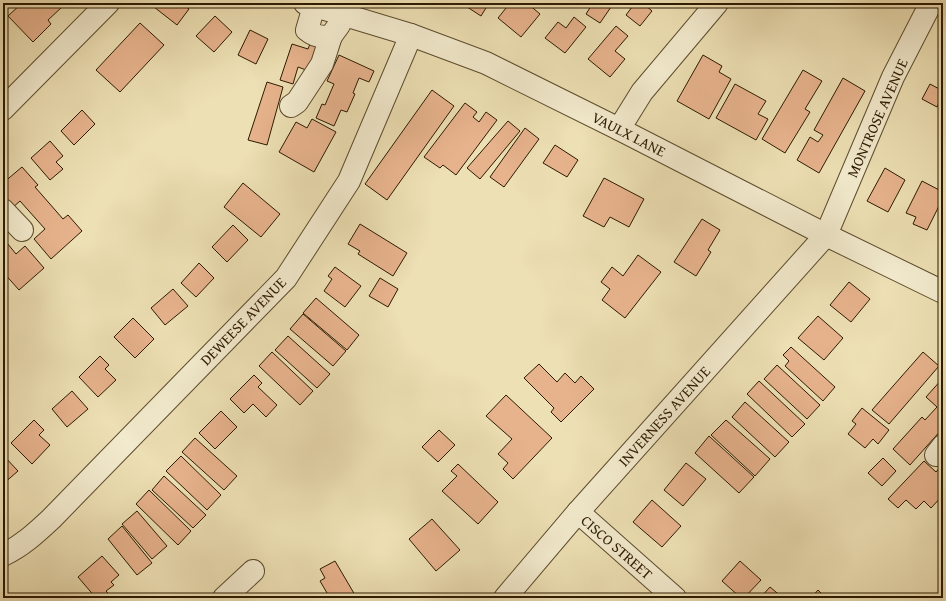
<svg xmlns="http://www.w3.org/2000/svg" width="946" height="601" font-family="'Gentium Book Plus',serif">
<rect width="100%" height="100%" fill="#ede0b4"/>
<filter id="stains"><feTurbulence type="fractalNoise" baseFrequency=".005" numOctaves="4"/><feColorMatrix values="0 0 0 0 .2 0 0 0 0 .09 0 0 0 0 .02 0 0 0 .5 -.17"/></filter>
<radialGradient id="worn" r=".72"><stop offset=".6" stop-color="#630" stop-opacity="0"/><stop offset="1" stop-color="#630" stop-opacity=".3"/></radialGradient>
<!-- building -->
<g fill="#e7b38d" stroke="#2c1a01">
<polygon points="22,3 29,3 31,5 33,3 58,3 62,7 48,20 51,24 33,42 8,16"/>
<polygon points="157,3 180,3 189,9 177,25 154,7"/>
<polygon points="461,3 489,3 481,16"/>
<polygon points="510,3 515,3 520,7 523,3 527,3 540,14 521,37 498,18"/>
<polygon points="593,3 605,3 611,7 600,23 586,14"/>
<polygon points="635,3 643,3 652,11 640,26 626,15"/>
<polygon points="215,16 232,32 214,52 196,36"/>
<polygon points="574,17 586,27 565,53 545,38 558,22 566,28"/>
<polygon points="140,23 164,45 120,92 96,70"/>
<polygon points="616,26 628,36 615,51 625,59 610,77 588,59"/>
<polygon points="250,30 268,39 256,64 238,55"/>
<polygon points="292,44 308,49 310,44 322,48 314,73 298,67 293,84 280,80"/>
<polygon points="339,55 374,71 369,82 359,78 353,93 355,94 347,112 341,110 334,126 316,118 322,104 325,105 334,84 327,81"/>
<polygon points="703,55 722,66 719,72 731,79 709,119 677,101"/>
<polygon points="803,70 822,81 805,109 810,112 785,153 762,139"/>
<polygon points="843,78 865,91 819,173 797,160 810,137 818,142 823,135 814,130"/>
<polygon points="267,82 283,87 267,145 248,140"/>
<polygon points="735,84 766,101 758,114 768,119 756,140 716,118"/>
<polygon points="930,84 943,91 943,95 937,107 922,99"/>
<polygon points="432,90 454,106 387,200 365,184"/>
<polygon points="465,103 477,112 473,117 479,122 486,112 497,120 456,175 443,165 440,168 424,157"/>
<polygon points="82,110 95,124 74,145 61,131"/>
<polygon points="312,119 336,132 314,172 279,152 296,122 307,128"/>
<polygon points="508,121 520,131 480,179 467,168"/>
<polygon points="525,128 539,139 504,187 490,177"/>
<polygon points="50,141 63,156 56,162 63,169 50,180 31,158"/>
<polygon points="555,145 578,160 567,177 543,163"/>
<polygon points="22,167 38,185 35,187 63,219 68,215 82,231 51,259 34,239 45,229 20,201 12,208 3,197 3,183"/>
<polygon points="885,168 905,180 888,212 867,201"/>
<polygon points="604,178 644,199 629,227 610,217 604,227 583,216"/>
<polygon points="922,181 943,192 943,198 927,230 913,224 916,217 906,213"/>
<polygon points="243,183 280,214 261,237 224,207"/>
<polygon points="702,219 720,230 708,250 711,252 696,276 674,262"/>
<polygon points="360,224 407,253 393,276 358,254 360,251 348,244"/>
<polygon points="233,225 248,240 227,262 212,247"/>
<polygon points="3,238 16,254 25,246 44,268 19,290 3,272"/>
<polygon points="638,255 661,272 625,318 602,300 610,289 601,282 612,267 623,276"/>
<polygon points="199,263 214,278 196,297 181,283"/>
<polygon points="335,267 361,286 345,307 324,291 332,279 328,276"/>
<polygon points="380,278 398,289 388,307 369,296"/>
<polygon points="849,282 870,299 851,322 830,305"/>
<polygon points="173,289 188,306 165,325 151,308"/>
<polygon points="316,298 359,335 347,350 303,313"/>
<polygon points="303,314 346,351 333,366 290,329"/>
<polygon points="818,316 843,338 824,360 798,338"/>
<polygon points="133,318 154,339 135,358 114,337"/>
<polygon points="288,336 330,374 317,388 275,350"/>
<polygon points="791,347 835,387 823,401 785,366 789,361 783,355"/>
<polygon points="272,352 313,391 300,405 259,366"/>
<polygon points="923,352 939,366 889,424 872,410"/>
<polygon points="100,356 109,365 105,369 116,380 98,397 79,377"/>
<polygon points="539,364 557,382 565,373 575,383 581,376 594,389 561,422 551,412 554,408 524,378"/>
<polygon points="777,365 820,405 807,419 764,379"/>
<polygon points="254,375 262,383 258,387 277,405 266,417 253,404 244,413 230,399"/>
<polygon points="943,378 943,428 910,465 893,449 922,417 925,420 937,407 926,397"/>
<polygon points="759,381 805,424 792,437 747,394"/>
<polygon points="72,391 88,409 67,427 52,409"/>
<polygon points="506,395 552,438 513,479 503,469 508,463 498,454 512,439 486,416"/>
<polygon points="745,402 789,442 775,457 732,417"/>
<polygon points="862,408 889,430 878,444 873,439 865,448 848,434 856,424 852,421"/>
<polygon points="221,411 237,427 215,449 199,433"/>
<polygon points="34,420 44,430 39,435 50,445 32,464 11,443"/>
<polygon points="726,420 770,459 755,476 711,435"/>
<polygon points="439,430 455,445 438,462 422,447"/>
<polygon points="709,436 754,477 739,493 695,453"/>
<polygon points="195,438 237,476 224,490 182,452"/>
<polygon points="3,455 18,471 3,484"/>
<polygon points="181,456 221,495 207,510 166,471"/>
<polygon points="883,458 896,471 882,486 868,473"/>
<polygon points="924,461 936,472 943,464 943,495 931,508 924,501 916,509 906,500 898,508 888,499"/>
<polygon points="686,463 706,479 683,506 664,490"/>
<polygon points="458,464 498,502 478,524 442,491 457,476 451,471"/>
<polygon points="164,476 206,515 193,528 152,490"/>
<polygon points="149,490 191,531 178,545 136,504"/>
<polygon points="652,500 681,526 662,547 633,522"/>
<polygon points="137,511 167,546 152,559 122,524"/>
<polygon points="432,519 460,550 436,571 409,539"/>
<polygon points="122,526 152,563 137,575 108,539"/>
<polygon points="102,556 119,575 111,582 114,585 106,591 112,598 96,598 78,577"/>
<polygon points="335,561 355,595 349,598 330,598 320,581 325,578 320,569"/>
<polygon points="740,561 761,580 744,598 741,598 722,581"/>
<polygon points="770,587 783,598 760,598"/>
<polygon points="818,590 826,598 811,598"/>
</g>
<g fill="none" stroke-linecap="round" stroke-linejoin="round">
<!-- minor casing -->
<g stroke="#5c4c2e" stroke-width="24">
<g id="minor">
<polyline points="305,3 411,35 486,63 619,129 826,235 943,292"/>
<path d="M314,6L307,30C314,36 321,38 331,36L339,25"/>
<polyline points="291,106 297,102 322,64 331,36"/>
<polyline points="3,109 108,3"/>
<polyline points="619,129 642,92 717,3"/>
<polyline points="3,210 22,230"/>
<polyline points="936,455 943,446"/>
<polyline points="578,512 675,598"/>
<path d="M3,555C22,546 36,533 51,519L286,278L349,181L411,35"/>
<polyline points="224,598 253,571"/>
<polyline points="505,598 578,512 826,235 893,77 931,3"/>
</g>
</g>
<!-- minor -->
<use href="#minor" stroke="#f3ebce" stroke-width="22"/>
</g>
<g text-anchor="middle" dominant-baseline="central" stroke-width="4" stroke-linejoin="round" paint-order="stroke">
<!-- street labels -->
<g font-size="15" fill="#2c1a01" stroke="#f3ebce">
<text transform="translate(877 118) rotate(-66)">MONTROSE AVENUE</text>
<text transform="translate(629 134) rotate(27)">VAULX LANE</text>
<text transform="translate(243 321) rotate(-46)">DEWEESE AVENUE</text>
<text transform="translate(664 416) rotate(-48)">INVERNESS AVENUE</text>
<text transform="translate(617 547) rotate(41)">CISCO STREET</text>
</g>
</g>
<!-- margin -->
<rect width="946" height="601" fill="none" stroke="#ede0b4" stroke-width="16"/>
<rect x="4" y="4" width="938" height="593" fill="none" stroke="#2c1a01" stroke-width="2"/>
<rect x="8" y="8" width="930" height="585" fill="none" stroke="#2c1a01"/>
<rect width="100%" height="100%" filter="url(#stains)"/>
<rect width="100%" height="100%" fill="url(#worn)"/>
</svg>
